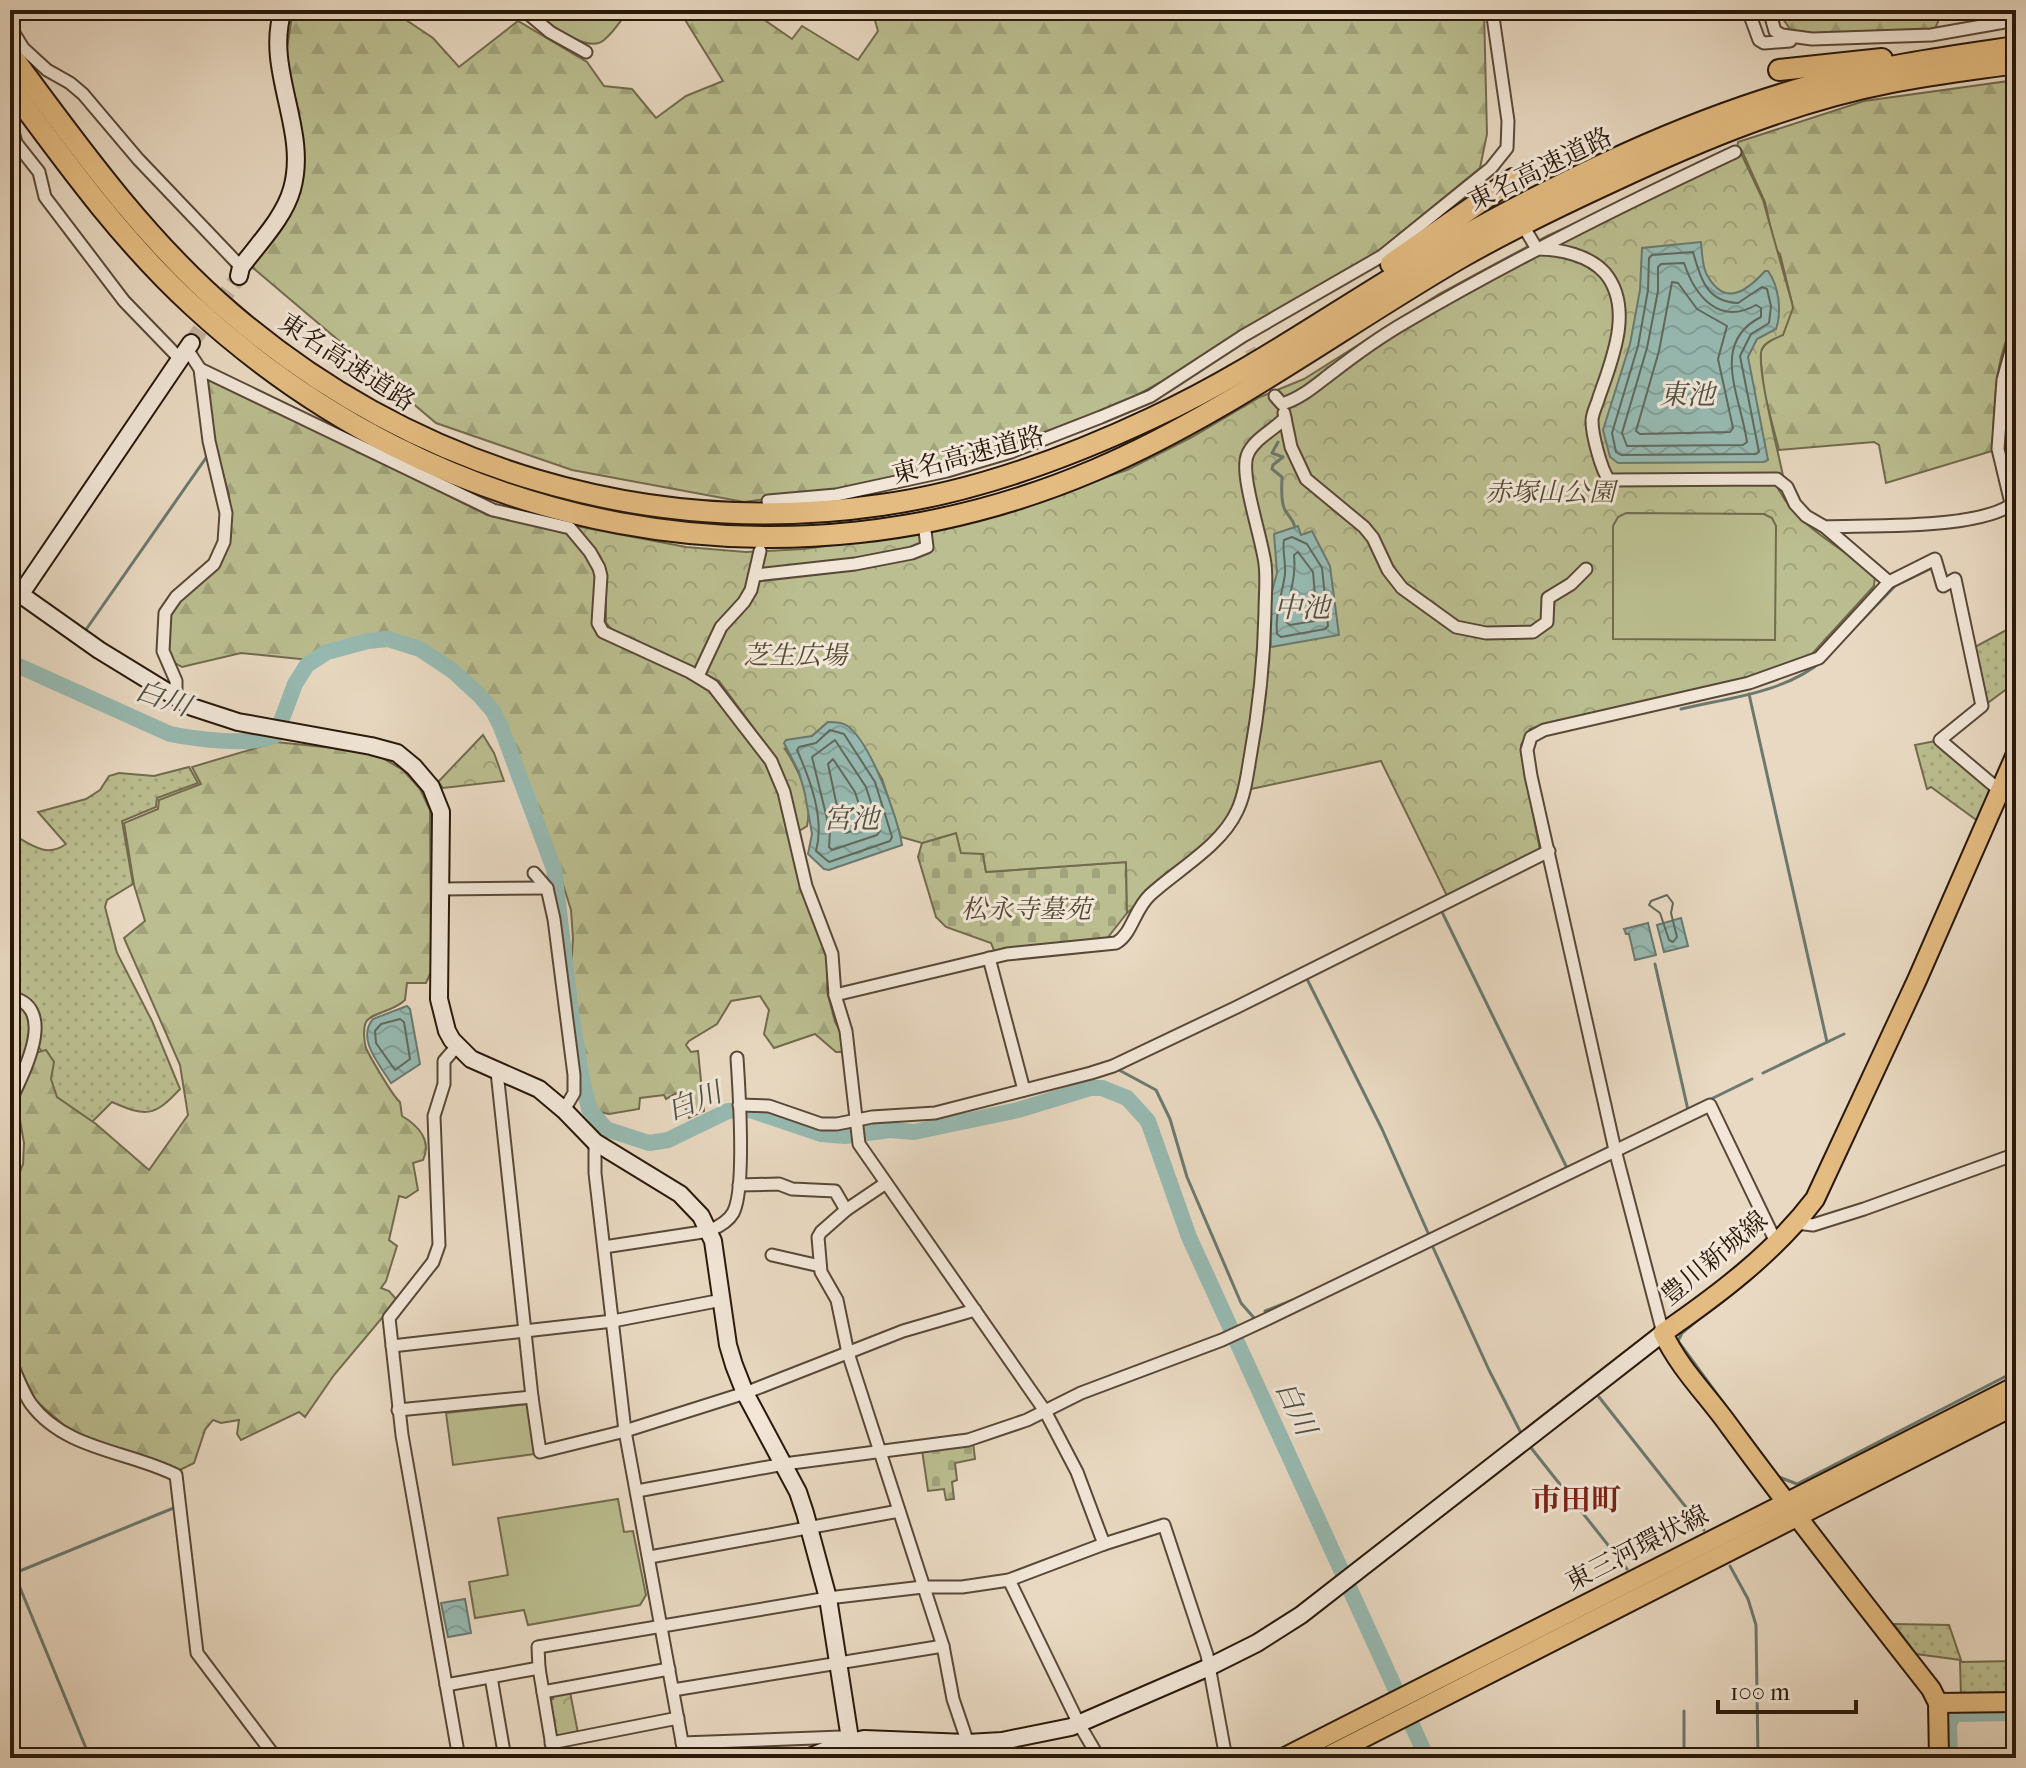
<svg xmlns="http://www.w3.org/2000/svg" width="2026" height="1768" font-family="'IM FELL French Canon','Noto Serif JP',serif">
<defs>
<pattern id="grass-dots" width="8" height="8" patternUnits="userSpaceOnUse" patternTransform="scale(2)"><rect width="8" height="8" fill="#bbbe90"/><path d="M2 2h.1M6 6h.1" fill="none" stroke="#a1a37b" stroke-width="1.8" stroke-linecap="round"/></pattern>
<pattern id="forest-firs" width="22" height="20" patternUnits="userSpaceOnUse" patternTransform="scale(2)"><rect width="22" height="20" fill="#bbbe90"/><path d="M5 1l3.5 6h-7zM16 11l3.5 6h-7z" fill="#a1a37b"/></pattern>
<pattern id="cemetery-stones" width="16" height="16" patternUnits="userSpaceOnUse" patternTransform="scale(2)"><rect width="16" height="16" fill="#bbbe90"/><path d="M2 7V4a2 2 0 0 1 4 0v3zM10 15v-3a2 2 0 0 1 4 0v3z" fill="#a1a37b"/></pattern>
<pattern id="park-crowns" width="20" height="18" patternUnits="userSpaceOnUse" patternTransform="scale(2)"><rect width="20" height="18" fill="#bbbe90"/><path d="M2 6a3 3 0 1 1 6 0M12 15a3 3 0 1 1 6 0" fill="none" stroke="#a1a37b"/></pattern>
<pattern id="water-waves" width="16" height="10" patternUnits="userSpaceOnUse" patternTransform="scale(2)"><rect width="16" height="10" fill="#97bab2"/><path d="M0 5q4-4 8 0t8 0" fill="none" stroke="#829f98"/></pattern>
</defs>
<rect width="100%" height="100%" fill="#e9d9c2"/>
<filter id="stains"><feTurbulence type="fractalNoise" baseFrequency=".0025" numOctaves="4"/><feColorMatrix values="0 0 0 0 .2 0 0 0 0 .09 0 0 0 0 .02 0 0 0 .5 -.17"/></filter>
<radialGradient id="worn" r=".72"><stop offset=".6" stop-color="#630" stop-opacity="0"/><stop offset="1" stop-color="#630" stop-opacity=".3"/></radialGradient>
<!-- grass -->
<g fill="url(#grass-dots)" stroke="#726b4d" stroke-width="2">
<polygon points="2010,628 2016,665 2016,682 1985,705 1973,648"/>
<polygon points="1935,741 1993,791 1979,822 1931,787 1927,789 1915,745"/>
<path d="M189,767L198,783L157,798L156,807L122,821L133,884L107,900L105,907L117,953L152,1021L180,1089C154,1117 146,1117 112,1102L90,1124C60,1102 48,1103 50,1062L33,1040L10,1095V840L17,837C34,847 48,857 66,844L38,812L86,799L100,790L109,776L119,773L154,776Z"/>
<polygon points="1894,1624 1949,1625 1961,1660 1916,1654"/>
<polygon points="2016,1661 2016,1694 1961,1695 1960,1662"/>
</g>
<!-- forest -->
<g fill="url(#forest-firs)" stroke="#726b4d" stroke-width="2">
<polygon points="293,10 391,10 433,38 459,67 518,21 587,62 604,86 632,89 656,118 686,96 723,81 679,10 750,10 792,39 802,26 858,60 878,31 872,10 1484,10 1487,134 1480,168 1370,258 1242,331 1161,382 1110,410 1009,448 947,467 870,484 744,502 572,470 436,423 252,267 294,198 290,90 286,54"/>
<polygon points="1777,10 1910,10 1911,14 1941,14 1935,29 1794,35"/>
<path d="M2016,80V319C1993,359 1995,406 1992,451L1886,483L1879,445L1874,442L1779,450L1764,392L1760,352L1792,303L1780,254L1775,249L1765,202L1742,151L1737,148L1738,142L1864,101Z"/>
<polygon points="213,378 487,515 565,531 589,555 598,574 595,621 601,637 685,674 716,693 737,718 768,766 782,797 828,954 827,991 835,1022 842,1033 844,1052 836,1052 815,1034 774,1048 764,1034 769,1010 760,996 731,1001 717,1024 689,1041 686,1045 691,1052 698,1051 704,1111 689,1118 681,1096 676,1093 666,1099 664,1095 640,1098 639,1109 609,1114 600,1112 592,1101 570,987 573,938 571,910 556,862 533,808 497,707 468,678 421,647 388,638 346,645 310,660 241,653 182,667 170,660 165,635 171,610 192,588 221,564 231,537 229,495 211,433 207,383"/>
<path d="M276,742L372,752L403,770L420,789L430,810L431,972L426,983H407L405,1000C393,1012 372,1012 366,1022C363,1028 364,1042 366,1048C370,1057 394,1098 400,1102L402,1116C419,1126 432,1141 423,1160L413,1163L418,1190L406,1198L399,1196L389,1240L397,1246L386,1281L381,1288L389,1291L397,1300L334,1375L305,1417L299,1412L241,1440L237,1434L239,1420L221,1423L213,1420L205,1430L194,1463L178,1471L90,1440L65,1426L36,1401L10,1349V1198L23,1164L24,1143L16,1097L35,1053L46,1050L54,1062L51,1079L57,1097L96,1124L149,1170L188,1115L180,1065L124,938L145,921L134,885L124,823L158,809L159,800L201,784L192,767Z"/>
</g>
<!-- cemetery -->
<g fill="url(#cemetery-stones)" stroke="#726b4d" stroke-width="2">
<polygon points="956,833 983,853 986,872 1126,862 1127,913 1105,941 995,953 991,943 946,927 936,917 918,857 922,843"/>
<polygon points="973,1442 975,1459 955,1463 957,1480 952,1482 954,1499 946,1500 944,1489 928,1491 922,1450"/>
</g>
<!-- park -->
<g fill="url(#park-crowns)" stroke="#726b4d" stroke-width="2">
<path d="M1739,149L1763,200L1792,303L1793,308L1783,335C1776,338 1765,342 1762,349C1755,364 1779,454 1783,476L1778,488C1795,524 1837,545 1868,569L1875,576L1874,586L1812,654L1749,679L1530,729L1521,745V752L1540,850L1448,898L1381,761L1242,791L1224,827L1127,913L1126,862L986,872L983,854L961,853L956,833L922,843L901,837L882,779L855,735L828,722L812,736L785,749C799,770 813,800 807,826L799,831L787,788L770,750L719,681L613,631L606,623V572L600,556L576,526L686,547L746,552L804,549L877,539L1053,494L1127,470L1192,437L1260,397L1304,379L1439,294L1547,236Z"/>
<polygon points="483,735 494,753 504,781 443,788 438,782"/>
<polygon points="570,1692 578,1733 557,1736 554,1735 548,1700 553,1699 552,1696"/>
</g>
<!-- garden -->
<g fill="#bbbe90" stroke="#726b4d" stroke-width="2">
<path d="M531,10H629C621,20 614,32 604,40C587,55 546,21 531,10Z"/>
<polygon points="1626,513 1764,514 1772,518 1776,526 1775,640 1613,639 1613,526 1618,517"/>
<polygon points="528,1404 535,1454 453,1465 446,1413"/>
<polygon points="618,1499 624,1532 633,1531 646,1595 640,1605 528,1625 524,1610 475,1618 469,1582 508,1575 498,1518"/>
</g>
<!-- water -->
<g fill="url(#water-waves)" stroke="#6b796f" stroke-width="2">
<path d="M1701,242C1702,251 1702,264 1706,273C1724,308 1746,292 1765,271H1768C1779,286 1782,312 1776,329L1757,339L1748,357L1768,460L1764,462L1618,463L1610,457L1603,430L1630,344L1640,290L1642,248Z"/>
<polygon points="1298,526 1301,535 1312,531 1330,566 1339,635 1271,647 1268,622 1270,599 1277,573 1274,534"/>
<path d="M828,722C834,722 841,722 846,725C870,740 898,818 902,845L829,870L824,869L808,854L812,834L805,794L799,772L784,743L786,740L812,736Z"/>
<polygon points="1681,918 1688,946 1664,952 1657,925"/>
<polygon points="1648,923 1656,955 1635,960 1629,934 1626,934 1624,929"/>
<path d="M407,1006L410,1009L420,1064L391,1083C380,1065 356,1039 373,1019Z"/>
<polygon points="465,1599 471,1633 448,1637 441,1603"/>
</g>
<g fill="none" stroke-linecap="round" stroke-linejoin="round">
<!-- shore -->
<g stroke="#60695e" stroke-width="2">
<path d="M1693,252C1700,277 1706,302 1738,303L1762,287L1767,289L1771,306L1769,323L1751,334L1740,356L1759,452L1756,454L1621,455L1616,452L1612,433L1638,346L1648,290L1649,258L1652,255Z"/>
<path d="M1684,263C1695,296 1719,326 1756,305L1761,308V317C1709,343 1741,397 1747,442L1743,445L1627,446L1622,433L1647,348L1658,291V267L1661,264Z"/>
<polygon points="1672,282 1678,283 1697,309 1727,326 1718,359 1733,428 1730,432 1640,434 1636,431 1659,351"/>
<path d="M1292,537L1307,544L1322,568L1328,626L1325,629L1281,637L1277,634C1275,612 1282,595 1285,574C1286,562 1282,551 1284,540Z"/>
<path d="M1298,552L1313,572L1317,618L1314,621L1290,625L1286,622C1287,599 1297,578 1294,555Z"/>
<path d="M830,730L844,734L875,782L892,837L890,841L829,862L816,851C825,819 810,779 797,750L799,747L816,743Z"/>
<polygon points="835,740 866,787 880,831 877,835 832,850 829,847 830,831 812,757"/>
<polygon points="833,759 855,792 865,823 863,827 846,833 842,830 828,764"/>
<polygon points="1667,895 1673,903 1671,913 1677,937 1673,942 1669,940 1660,913 1649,905 1651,901"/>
<polygon points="400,1019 404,1022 410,1059 395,1070 376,1043 375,1031 381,1024"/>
</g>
<!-- stream -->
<g stroke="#6b796f" stroke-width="3">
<path d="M1278,442L1272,453L1283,457L1273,465L1272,469L1282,477C1282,487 1280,501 1285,510C1289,517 1293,519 1295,527"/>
<polyline points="85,631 208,455"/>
<polyline points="1839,644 1895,586 1930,569"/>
<polyline points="1749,694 1827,1042"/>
<path d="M1681,709C1727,698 1784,693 1822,661"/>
<polyline points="1442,912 1567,1168"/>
<polyline points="1655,964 1688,1110"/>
<polyline points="1307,979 1382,1129 1429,1235"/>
<polyline points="1132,1063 1119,1070 1156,1090 1170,1119 1187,1177 1241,1303 1255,1319"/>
<polyline points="1763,1073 1844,1034"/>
<polyline points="1709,1100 1752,1079"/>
<polyline points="1586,1159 1607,1148"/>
<polyline points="1431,1243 1489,1370 1522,1435"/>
<polyline points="1265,1311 1298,1298"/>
<polyline points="1700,1318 1682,1333 1678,1341 1725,1405"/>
<polyline points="1599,1397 1704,1530"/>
<polyline points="1739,1424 1779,1477 1797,1484 2016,1371"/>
<polyline points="1528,1444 1627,1569"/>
<polyline points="1730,1566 1748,1599 1756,1625 1758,1758"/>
<polyline points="14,1573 90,1758"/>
<polyline points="10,1575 176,1507"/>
<polyline points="1684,1711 1684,1758"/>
</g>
<!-- river -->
<g stroke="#97bab2" stroke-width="16">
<path d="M10,662L170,734C195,739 253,747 276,735L295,684L307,665L327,652L368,641L388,639L420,649L453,671L479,695L493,711L501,727L554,869L571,1012L581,1074L589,1109L606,1129L649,1143L668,1140L728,1111L750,1110L821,1134L845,1136L890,1130L914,1132L1018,1110L1090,1088H1102L1127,1098L1148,1121L1189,1237L1427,1758"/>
<polyline points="1950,1758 1949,1724 1954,1714 2016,1713"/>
</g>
<!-- street-tunnel -->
<polyline stroke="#c3b29d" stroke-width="11" stroke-dasharray="11 5.5" stroke-linecap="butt" points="1250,349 1275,396"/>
<!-- secondary-tunnel -->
<polyline stroke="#c3b29d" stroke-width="16" stroke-dasharray="16 8" stroke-linecap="butt" points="191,343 239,276"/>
<!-- street casing -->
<g stroke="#594838" stroke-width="15">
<g id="street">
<polyline points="524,10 550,32 586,52"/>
<polyline points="1748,10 1759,40 1764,43 1790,41"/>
<polyline points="1769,10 1775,31 1782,35 1812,39 1931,35 2016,20"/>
<polyline points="10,27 23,48 47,70 70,83 83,94 138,159 241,267"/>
<polyline points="10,120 16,143 39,172 45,197 124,301 180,359"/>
<path d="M1528,234L1537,249C1560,249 1589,255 1605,273C1634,308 1612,360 1599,397C1597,405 1592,413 1592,421C1592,434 1601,470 1609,480L1777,479L1787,487L1795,504L1806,516L1825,527L1889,582"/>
<polyline points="2016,333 2003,380 1998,449 2016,524"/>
<polyline points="200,369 493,510 570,528 590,552 599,568 601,576 598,623 603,632 690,672 713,686 771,761 784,792 806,886 832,954 835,995 846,1031 859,1144 1045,1411 1077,1472 1104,1544"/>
<path d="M1275,396L1282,404C1302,398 1317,384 1333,372C1355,355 1380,337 1404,323C1511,260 1622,205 1735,152"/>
<polyline points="1284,413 1291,447 1306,479 1364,527 1373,538 1388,570 1402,588 1456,627 1486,633 1533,632 1547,622 1548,598 1571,584 1586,569"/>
<polyline points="768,501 836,495 947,471 1011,452 1101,417 1151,396 1243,336 1382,256 1491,168 1507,148 1508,121 1492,10"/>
<path d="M1825,527C1870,525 1985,530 2016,501"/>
<polyline points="756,575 855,564 912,553 927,547 925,531"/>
<polyline points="698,676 721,627 744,602 751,590 760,551"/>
<polyline points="176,699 176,681 163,651 165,613 176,597 214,564 224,542 226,513 209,441 200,369 187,349"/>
<polyline points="534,873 547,888 554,919 574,1075 574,1093 564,1110"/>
<polyline points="442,889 547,888"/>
<polyline points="989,958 1024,1090"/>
<path d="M835,995L1007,954L1116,943C1132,934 1134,910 1150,895C1177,870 1221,846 1237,811C1245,795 1247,775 1250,758C1259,709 1264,662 1265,612C1265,596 1267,580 1265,564C1262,538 1240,476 1247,456C1252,440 1274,430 1285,418"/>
<path d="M10,997C60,1007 22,1075 10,1102"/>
<polyline points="457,1046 444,1061 444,1084 434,1116 439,1245 433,1262 389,1318 402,1435 459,1758"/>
<polyline points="497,1072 532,1397"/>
<polyline points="739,1105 769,1106 821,1124 837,1124 872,1117 935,1113 1091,1073 1113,1066 1237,1007 1549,851"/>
<polyline points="595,1142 595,1173 625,1431 685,1758"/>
<polyline points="886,1183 846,1210 821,1232 818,1237 821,1272 837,1300 848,1353 943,1646 953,1699 973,1758"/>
<polyline points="739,1185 779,1184 792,1189 835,1191 846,1210"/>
<polyline points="1796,1223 1813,1225 1864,1209 2016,1154"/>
<path d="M604,1247L709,1231C718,1227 728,1222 733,1213C746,1190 739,1088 737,1058"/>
<polyline points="772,1255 820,1266"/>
<polyline points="1663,1333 1615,1150 1531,776 1527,750 1531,737 1544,730 1749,683 1819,658 1889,582 1935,559 1943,586 1955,579 1982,706 1940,740 1999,790"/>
<polyline points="392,1346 613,1321 722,1300"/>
<path d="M10,1359C16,1374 22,1391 31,1404C65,1450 129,1451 176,1475L197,1653L276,1758"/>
<polyline points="398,1410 532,1397 540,1452 625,1431 745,1393 903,1331 975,1310"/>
<polyline points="637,1491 784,1464 968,1440 1027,1420 1081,1393 1222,1340 1263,1321 1710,1105 1776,1242"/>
<polyline points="650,1557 899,1511"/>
<polyline points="1009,1580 1079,1724 1099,1758"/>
<polyline points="539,1668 554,1758"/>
<polyline points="491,1677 505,1758"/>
<polyline points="446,1685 539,1668 538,1647 828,1598 923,1587 962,1587 1009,1580 1104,1544 1164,1525 1207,1655 1226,1758"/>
<polyline points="673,1690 943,1646"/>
<polyline points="543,1692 669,1669"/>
<polyline points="551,1743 678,1718"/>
<polyline points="682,1743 841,1737 849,1742"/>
</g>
</g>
<!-- secondary casing -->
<g stroke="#29180a" stroke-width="20">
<g id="secondary">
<path d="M239,276L241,267C258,244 284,218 292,189C309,129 264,70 283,10"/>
<polyline points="10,587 99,650 192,707 238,722 371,746 397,753 414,767 431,787 441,812 439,999 447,1031 452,1040 471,1059 539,1089 564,1110 595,1142 680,1194 701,1216 713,1241 728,1345 734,1365 745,1393 798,1492 805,1513 828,1598 853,1758"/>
<polyline points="20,595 191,343"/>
<polyline points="807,1758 839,1745 864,1739 967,1743 1002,1741 1071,1727 1207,1668 1257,1643 1301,1615 1663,1333"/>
</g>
</g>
<!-- primary casing -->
<g stroke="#29180a" stroke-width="22">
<g id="primary">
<polyline points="1938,1703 2016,1702"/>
<polyline points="1283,1758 2016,1386"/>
<polyline points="1324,1758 2016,1405"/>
<path d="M1939,1758L1938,1703L1931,1689C1863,1602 1795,1516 1730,1427C1708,1396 1679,1368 1663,1333C1718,1295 1774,1253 1815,1199L1917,980L2016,754"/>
</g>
</g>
<!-- highway casing -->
<g stroke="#29180a" stroke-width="24">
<g id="highway">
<path d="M10,54C78,146 145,240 232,314C412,468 646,539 881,505C975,492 1067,458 1152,418C1256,370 1349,301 1448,245C1563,180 1686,120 1814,85C1880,66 1948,57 2016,47"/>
<polyline points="1779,70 1882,59"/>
<path d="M10,87C66,163 123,242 193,306C439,533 783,603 1095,470C1224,415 1338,329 1460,258C1509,230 1561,205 1613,181C1702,139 1794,101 1892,82C1933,74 1975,69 2016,63"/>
<polyline points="1391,264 1513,179"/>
</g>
</g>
<!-- street -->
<use href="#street" stroke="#f1e6d7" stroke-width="11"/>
<!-- secondary -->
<use href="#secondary" stroke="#f1e6d7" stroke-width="16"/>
<!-- primary -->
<use href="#primary" stroke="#e4bc81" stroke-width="18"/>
<!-- highway -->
<use href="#highway" stroke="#e4bc81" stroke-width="20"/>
</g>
<g text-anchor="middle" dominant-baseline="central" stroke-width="6" stroke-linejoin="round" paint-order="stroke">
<!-- street labels -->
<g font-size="26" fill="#29180a" stroke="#f1e6d7">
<text transform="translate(1540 169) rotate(-26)">東名高速道路</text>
<text transform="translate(347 362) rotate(33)">東名高速道路</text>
<text transform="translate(968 455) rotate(-15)">東名高速道路</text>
<text transform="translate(1714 1258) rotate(-40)">豊川新城線</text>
<text transform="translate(1637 1548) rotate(-27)">東三河環状線</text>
</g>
<!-- park labels -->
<g font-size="26" font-style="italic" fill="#554a32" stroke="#f1e6d7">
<text x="1550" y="492">赤塚山公園</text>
<text x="795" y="655">芝生広場</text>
<text x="1026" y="909">松永寺墓苑</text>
</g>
<!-- water labels -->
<g font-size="28" font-style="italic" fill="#505145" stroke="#f1e6d7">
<text x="1687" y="394">東池</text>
<text x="1302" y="607">中池</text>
<text transform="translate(163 698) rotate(19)">白川</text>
<text x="851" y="818">宮池</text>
<text transform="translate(694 1101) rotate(-21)">白川</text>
<text transform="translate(1296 1408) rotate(65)">白川</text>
</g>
<!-- quarter labels -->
<g font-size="30" font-weight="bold" fill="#7a1f14" stroke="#f1e6d7">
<text x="1576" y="1500">市田町</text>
</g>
</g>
<!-- margin -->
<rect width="2026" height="1768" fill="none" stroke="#e9d9c2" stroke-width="40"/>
<rect x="12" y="12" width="2002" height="1744" fill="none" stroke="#29180a" stroke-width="4"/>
<rect x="20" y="20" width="1986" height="1728" fill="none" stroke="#29180a" stroke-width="2"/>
<!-- scale -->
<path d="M1718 1700v12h138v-12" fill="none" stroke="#29180a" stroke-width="4"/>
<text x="1730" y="1700" font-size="24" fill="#29180a" stroke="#f1e6d7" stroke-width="6" paint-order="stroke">100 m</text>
<rect width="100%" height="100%" filter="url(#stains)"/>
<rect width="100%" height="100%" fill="url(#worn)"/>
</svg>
